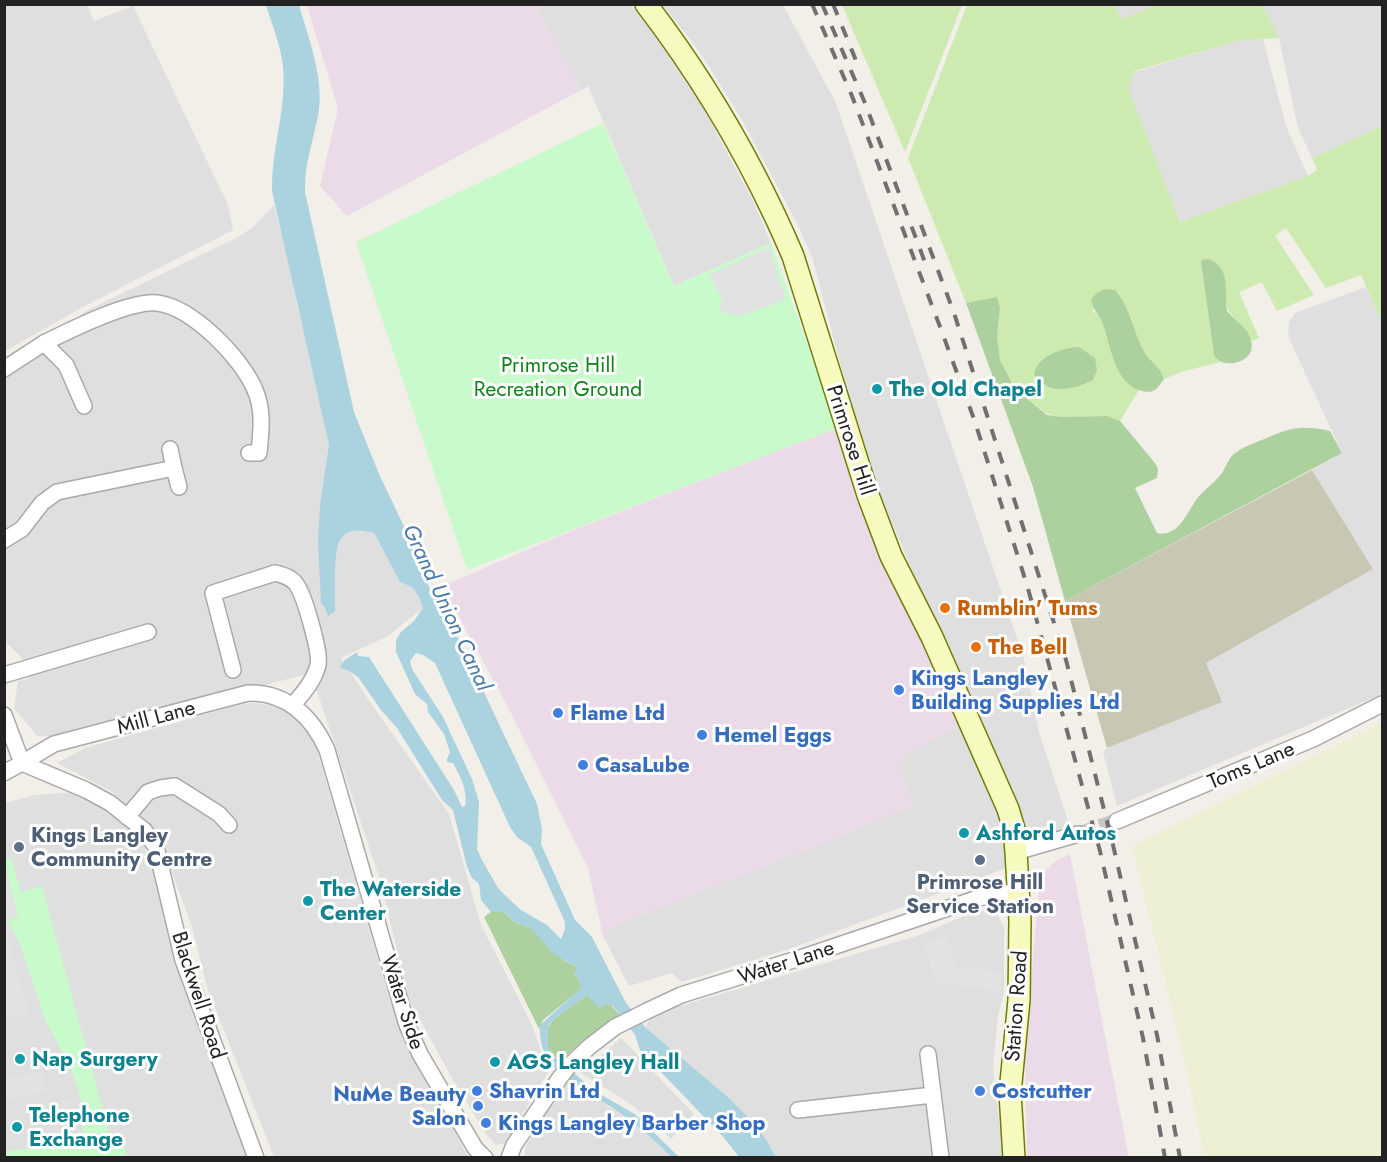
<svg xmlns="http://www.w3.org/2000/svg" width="1387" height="1162" font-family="Jost,sans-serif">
<rect width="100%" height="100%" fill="#f2efe9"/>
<!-- residential -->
<g fill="#e0dfdf">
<polygon points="5,4 87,5 94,21 133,6 228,205 233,230 81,308 5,351"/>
<polygon points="543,4 631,5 664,45 700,102 754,203 771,243 674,286 588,86 581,90 537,8"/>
<polygon points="663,5 783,5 836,103 1024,659 1039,732 1071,830 1050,836 1040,836 1030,833 1026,828 1011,788 973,716 865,458 813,260 799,227 741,118 699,51"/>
<polygon points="1114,5 1156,5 1121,20"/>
<polygon points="1262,5 1382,5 1382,126 1312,158 1298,128 1279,38"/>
<polygon points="1263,39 1286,126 1308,176 1180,222 1127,88 1135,72 1237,41"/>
<polygon points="274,205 291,270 296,302 312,362 329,445 350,489 400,582 412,587 419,597 423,608 388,636 341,658 370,702 449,814 481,925 532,1025 548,1072 505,1143 496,1145 486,1134 452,1078 408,998 382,886 316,688 303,675 71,737 37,736 14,708 18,681 28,679 23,659 5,641 4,378 84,312 238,237 253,227"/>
<polygon points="1366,287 1382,323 1382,694 1117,806 1103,752 1107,748 1221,702 1206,663 1373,569 1312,470 1342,453 1288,336 1289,322 1295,313"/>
<polygon points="251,703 278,706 290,712 314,740 390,1001 412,1049 468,1157 274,1157 208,990 191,924 159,837 111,791 57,763 85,748 238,705"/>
<polygon points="960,724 996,795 1008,846 1004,869 789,949 682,982 672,973 629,986 603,936 621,923 913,806 901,775 900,764 905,755"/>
<polygon points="74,792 114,809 142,841 159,883 249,1157 5,1158 5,803 35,795"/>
<polygon points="977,910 987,910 998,915 1004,927 1004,992 998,1016 993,1068 1003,1157 776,1157 767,1141 753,1122 729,1098 645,1027 653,1014 920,935"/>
<polygon points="621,1038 694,1114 671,1139 632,1105 581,1073"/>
<polygon points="567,1081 580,1087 634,1124 658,1144 671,1157 524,1158 526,1145"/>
</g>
<!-- industrial -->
<g fill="#ebdbe8">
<polygon points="307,5 543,5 537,8 581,90 347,216 320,186 338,109"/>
<polygon points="837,428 960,724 905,755 900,764 901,775 913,806 827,842 621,923 603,936 588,868 510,711 442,586 571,531"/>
<polygon points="1070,854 1104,1031 1129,1157 1027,1158 1025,1054 1039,887 1042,875 1054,862"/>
</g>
<!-- construction -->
<polygon fill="#c7c7b4" points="1312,470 1373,569 1206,663 1222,702 1107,748 1065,601"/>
<!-- farmland -->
<polygon fill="#eef0d5" points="1382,722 1382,1157 1204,1157 1187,1073 1132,846"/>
<!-- grass -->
<g fill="#cdebb0">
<polygon points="842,5 962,5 905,152"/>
<path d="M967,5H1114L1122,19L1156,5H1262L1279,38L1237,41L1135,71L1128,88L1180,222L1308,176L1317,170L1312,158L1382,126V323L1361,275L1326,288L1286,228L1275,236L1314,295L1277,311L1262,282L1239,292L1259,338L1252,341C1239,316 1221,317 1226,285L1201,263L1214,355L1216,359L1221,362L1184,371L1164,379C1161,369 1154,364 1147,356C1133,336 1132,309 1115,291L1092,310L1101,318L1130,384L1139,390L1120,421C1097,411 1083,419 1060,417C1046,415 1039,408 1028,399C1009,384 995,360 997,335C999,321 1001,311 997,298L966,303L908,158Z"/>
</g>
<!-- forest -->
<g fill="#add19e">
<path d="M1208,259C1232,268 1224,291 1227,311C1235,321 1248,327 1251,340C1258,363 1221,371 1214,355L1201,262L1202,260Z"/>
<path d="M1105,289L1115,290C1132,309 1133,335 1147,356C1154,364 1161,369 1164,379C1157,389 1154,394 1142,391C1114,384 1111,346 1103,324C1099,313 1093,312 1091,299L1097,293Z"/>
<path d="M997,297L1000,308L997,337L1000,360L1015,389L1047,415L1062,417L1107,416L1120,421L1155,463L1158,469L1157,478L1135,488L1157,533C1182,538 1188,506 1202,493C1209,486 1216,481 1222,473C1226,467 1228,459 1234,454C1241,448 1250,445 1259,441C1288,429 1298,424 1330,431L1342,453L1065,601L1033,487L966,303Z"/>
<path d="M1079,347L1095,358L1097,370L1093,380C1073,390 1047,396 1034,374C1037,356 1062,348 1079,347Z"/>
<polygon points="491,912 504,912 514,922 529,927 565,961 576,967 577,970 574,974 579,980 582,988 543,1020 539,1029 484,917"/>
<path d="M587,995L612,1006L622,1018C597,1029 579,1043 560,1062L548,1048V1027L554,1019Z"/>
</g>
<!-- park -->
<g fill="#c8facc">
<polygon points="603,123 674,286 771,243 837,428 467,570 356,242"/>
<polygon points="11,858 21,892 42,886 109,1132 84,1135 79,1114 84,1112 78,1089 68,1063 45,1020 22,949 8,920 18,916 5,867 4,859"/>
<polygon points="122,1137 127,1157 5,1157 5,1152 81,1139"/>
</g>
<!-- parking -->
<g fill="#e2e2e2">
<polygon points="769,247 785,296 782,301 741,316 719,312 722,298 709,275"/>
<polygon points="5,867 18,917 8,920 13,931 7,935 29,1014 5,1019"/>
<polygon points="353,876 359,902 320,911 320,910 330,907 327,892 317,894 314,885"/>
<polygon points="947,936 956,965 960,967 1001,971 1001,992 938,983 934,980 924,942"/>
<polygon points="43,1071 47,1092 5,1100 5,1079"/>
<polygon points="69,1099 77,1137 68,1139 61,1101"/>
</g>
<!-- water -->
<path fill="#aad3df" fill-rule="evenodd" d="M266,5H299C308,37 323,74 319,109C315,137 304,163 305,192L354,412L379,474L420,560L426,580L436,603L451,623L537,804L542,829L541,844L575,920L592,937L626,1003L645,1027L729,1098L753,1122L767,1141L776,1157H739L725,1139L640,1050L635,1035L613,1006L607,1004L599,1008L587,995L554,1019L548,1026V1048L555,1057L595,1091L636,1115L679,1157H671C653,1138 633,1122 611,1107C596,1097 557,1074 548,1060C542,1050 539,1036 540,1025L581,988L579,980L574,974L577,970L576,967L554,954L529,927L514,922L504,912H491L481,900L479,884L472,878L467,867L453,810L442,800L397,728L381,710L358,677L348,670L339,668L345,660L357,652L358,656L369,657L454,790L462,807L465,806C468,790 460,776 453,763L447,762V759L450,752L444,734L428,712L427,704L415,694L396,652V640L401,632L414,621L423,608L419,597L412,587L400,582L374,533C338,523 336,543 335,572C335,585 335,598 335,611L328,616L324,606L321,604L318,543L320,505L329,445L272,191C271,149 287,108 283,67C281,46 272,25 266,5ZM416,653L423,655L435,663L510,827L517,837L531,847L565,922V929L561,939L547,925L521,910L509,899L498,888L482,860L477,849L479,802L472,779L443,717L412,669L410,661Z"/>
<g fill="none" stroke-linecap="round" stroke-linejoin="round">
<!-- street-tunnel -->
<polyline stroke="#c8c6c1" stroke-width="15" stroke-dasharray="15 8" stroke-linecap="butt" points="1078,834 1117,821"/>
<!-- street casing -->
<g stroke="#a9a9a9" stroke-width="18">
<g id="street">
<path d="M44,343C70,330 130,300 157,303C192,307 242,358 255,390C264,410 261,432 259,453H249"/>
<polyline points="4,369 44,343 66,365 84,406"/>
<polyline points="174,468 179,487"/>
<polyline points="4,540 22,529 42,503 57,492 174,468 170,449"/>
<path d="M233,670L213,593L275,573C283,575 291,577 296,584C304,594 321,653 318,665C314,681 303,693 293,705"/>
<polyline points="4,675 148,632"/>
<polyline points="4,715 22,763 4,773"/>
<path d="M22,763L54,744L248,693C286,692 312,716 327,750L407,1025L420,1054L475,1148L485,1158"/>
<polyline points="22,763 86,790 110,803 144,830 156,847 183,960 256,1158"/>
<polyline points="127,817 148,792 160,788 175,786 219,814 229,825"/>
<polyline points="1117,821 1313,739 1382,704"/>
<polyline points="1016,852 1078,834"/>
<polyline points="928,1054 941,1158"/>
<polyline points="798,1110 933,1095"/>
<polyline points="509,1158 514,1145 559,1079 569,1066 589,1047 615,1027 647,1011 681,995 800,958 978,898 1018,891"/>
</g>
</g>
<!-- secondary casing -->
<g stroke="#707d05" stroke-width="24">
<path id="secondary" d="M646,4C705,81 755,167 793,256L868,495L891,556L932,637L1008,809L1014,829L1016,852L1020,921L1019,1000L1010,1093L1014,1158"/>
</g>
<!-- street -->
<use href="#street" stroke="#fff" stroke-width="15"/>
<!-- secondary -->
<use href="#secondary" stroke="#f7fabf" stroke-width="21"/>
<!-- rail -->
<g stroke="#707070" stroke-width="4" stroke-dasharray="12 12" stroke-linecap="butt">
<polyline points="812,4 852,96 939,324 974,419 1027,585 1100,851 1143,1038 1165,1158"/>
<polyline points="822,4 865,103 926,265"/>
<polyline points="833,4 859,68"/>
<polyline points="921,225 954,313 1066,660 1113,845 1157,1035 1180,1158"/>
</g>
</g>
<!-- markers -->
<g fill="#0f9aa8" stroke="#fff" stroke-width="2">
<circle cx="877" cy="389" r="6"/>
<circle cx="964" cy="833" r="6"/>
<circle cx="308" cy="901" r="6"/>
<circle cx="20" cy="1059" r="6"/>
<circle cx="495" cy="1062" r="6"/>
<circle cx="17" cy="1127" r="6"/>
</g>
<g fill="#e8710a" stroke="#fff" stroke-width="2">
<circle cx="945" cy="608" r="6"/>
<circle cx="976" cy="647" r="6"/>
</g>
<g fill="#3f7fe0" stroke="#fff" stroke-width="2">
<circle cx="899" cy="690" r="6"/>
<circle cx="558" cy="713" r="6"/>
<circle cx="702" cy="735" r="6"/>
<circle cx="583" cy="765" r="6"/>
<circle cx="477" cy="1091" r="6"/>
<circle cx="980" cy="1091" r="6"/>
<circle cx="478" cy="1106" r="6"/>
<circle cx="486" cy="1123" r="6"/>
</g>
<g fill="#5c6f8a" stroke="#fff" stroke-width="2">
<circle cx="19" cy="847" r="6"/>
<circle cx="980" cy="860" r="6"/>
</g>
<g text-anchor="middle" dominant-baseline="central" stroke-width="6" stroke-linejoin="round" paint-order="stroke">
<!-- park labels -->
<g font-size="21" fill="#0c8416" stroke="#fff">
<text x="558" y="365">Primrose Hill<tspan x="558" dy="24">Recreation Ground</tspan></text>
</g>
<!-- culture labels -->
<g font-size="21" font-weight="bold" fill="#0d838f" stroke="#fff" text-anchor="start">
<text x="889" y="389">The Old Chapel</text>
<text x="976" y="833">Ashford Autos</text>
<text x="320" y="889">The Waterside<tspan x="320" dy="24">Center</tspan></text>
<text x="32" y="1059">Nap Surgery</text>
<text x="507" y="1062">AGS Langley Hall</text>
<text x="29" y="1115">Telephone<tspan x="29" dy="24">Exchange</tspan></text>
</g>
<!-- street labels -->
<g font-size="21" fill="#222" stroke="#fff">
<text transform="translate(851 440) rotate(72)">Primrose Hill</text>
<text transform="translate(156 717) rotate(-15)">Mill Lane</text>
<text transform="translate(1251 765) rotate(-23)">Toms Lane</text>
<text transform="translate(786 962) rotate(-18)">Water Lane</text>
<text transform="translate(199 995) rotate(72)">Blackwell Road</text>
<text transform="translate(403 1002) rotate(72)">Water Side</text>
<text transform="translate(1016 1006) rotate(-86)">Station Road</text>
</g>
<!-- food labels -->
<g font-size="21" font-weight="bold" fill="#c56008" stroke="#fff" text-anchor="start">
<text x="957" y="608">Rumblin' Tums</text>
<text x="988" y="647">The Bell</text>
</g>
<!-- shop labels -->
<g font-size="21" font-weight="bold" fill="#366cbe" stroke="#fff" text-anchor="start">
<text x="911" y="678">Kings Langley<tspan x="911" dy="24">Building Supplies Ltd</tspan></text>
<text x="570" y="713">Flame Ltd</text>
<text x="714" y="735">Hemel Eggs</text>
<text x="595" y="765">CasaLube</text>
<text x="489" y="1091">Shavrin Ltd</text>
<text x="992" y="1091">Costcutter</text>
<text x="466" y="1094" text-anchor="end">NuMe Beauty<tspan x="466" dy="24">Salon</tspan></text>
<text x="498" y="1123">Kings Langley Barber Shop</text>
</g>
<!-- service labels -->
<g font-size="21" font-weight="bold" fill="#4e5e75" stroke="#fff" text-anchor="start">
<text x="31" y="835">Kings Langley<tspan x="31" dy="24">Community Centre</tspan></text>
<text x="980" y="882" text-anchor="middle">Primrose Hill<tspan x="980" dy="24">Service Station</tspan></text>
</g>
<!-- water labels -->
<g font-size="22" font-style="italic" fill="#4a7aab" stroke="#fff">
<text transform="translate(448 607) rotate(65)">Grand Union Canal</text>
</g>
</g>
<!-- border -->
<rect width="1387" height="1162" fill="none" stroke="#222222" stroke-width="12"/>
</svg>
